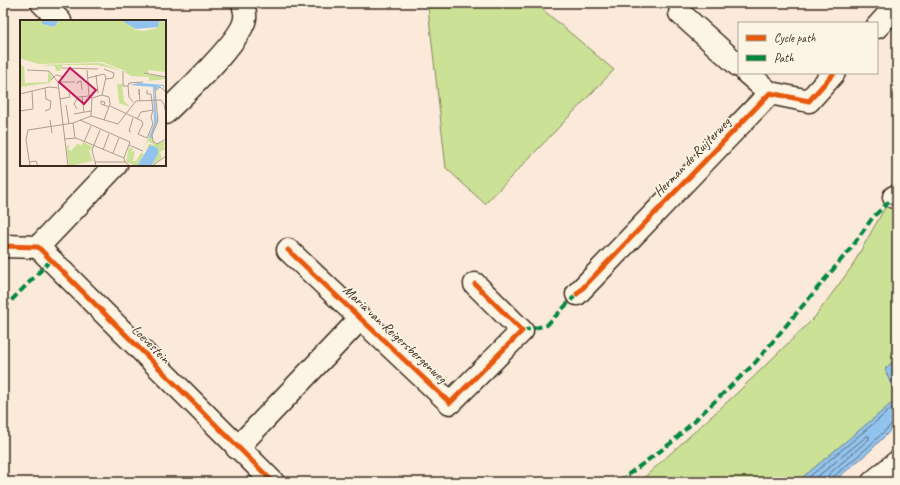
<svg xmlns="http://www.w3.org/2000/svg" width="900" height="485" font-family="Caveat,sans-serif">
<rect width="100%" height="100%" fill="#fbe9da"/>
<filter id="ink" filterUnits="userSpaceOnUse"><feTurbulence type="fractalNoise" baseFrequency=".025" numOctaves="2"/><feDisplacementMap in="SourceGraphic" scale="8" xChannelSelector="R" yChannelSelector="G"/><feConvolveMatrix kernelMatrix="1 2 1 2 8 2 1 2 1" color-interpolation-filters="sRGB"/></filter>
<g filter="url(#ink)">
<!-- green -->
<g fill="#cbe196" stroke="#83865a">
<polygon points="535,3 614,70 485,204 446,168 428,8"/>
<polygon points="887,204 897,211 897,358 885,369 897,399 797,482 639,482 737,393 814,318 851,268"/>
</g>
<!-- water -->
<g fill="#92c3ee" stroke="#6f869b">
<polygon points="897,358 897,399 885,369"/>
<polygon points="897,399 897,424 870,451 833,482 797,482"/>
</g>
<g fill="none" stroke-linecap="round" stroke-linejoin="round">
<!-- shore -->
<g stroke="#5e6771" stroke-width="1">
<polyline points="803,482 897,404"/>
<polyline points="811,482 867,436 869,436 869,439 829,474 827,478 826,482"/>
<polyline points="831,482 833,477 867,448 893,423 897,422"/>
</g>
<!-- minor casing -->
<g stroke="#3b2a1e" stroke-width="25">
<g id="minor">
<polyline points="42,3 60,21"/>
<polyline points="680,13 739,66"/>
<polyline points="877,27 897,5"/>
<polyline points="747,73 770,93"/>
<path d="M165,113C181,97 244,38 245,18C246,14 244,8 243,3"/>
<polyline points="894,197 897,198"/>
<polyline points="3,246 38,247 273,482"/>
<polyline points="38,247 116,165"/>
<polyline points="288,250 450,403 522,331 475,284"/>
<polyline points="577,294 770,93 809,101 834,73"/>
<polyline points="237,448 360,319"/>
<polyline points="873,482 897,462"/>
</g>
</g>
<!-- minor -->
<use href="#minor" stroke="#fcf5e5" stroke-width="22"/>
<!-- quiet -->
<g stroke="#00873e" stroke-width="4" stroke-dasharray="8 4" stroke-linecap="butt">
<polyline points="3,309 51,260"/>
<polyline points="522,331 547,325 577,294"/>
<polyline points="618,482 671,443 754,364 851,248 873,217 894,197"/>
</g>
<!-- cycleway casing -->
<g stroke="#fcf5e5" stroke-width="8">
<g id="cycleway">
<polyline points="3,246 38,247 273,482"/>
<polyline points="288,250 450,403 522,331 475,284"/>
<polyline points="577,294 770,93 809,101 834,73"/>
</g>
</g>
<!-- cycleway -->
<use href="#cycleway" stroke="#e8590c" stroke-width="5"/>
</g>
</g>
<g text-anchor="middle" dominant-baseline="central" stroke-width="3.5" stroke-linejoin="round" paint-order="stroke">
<!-- street labels -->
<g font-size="14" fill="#3b2a1e" stroke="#fcf5e5">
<text transform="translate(692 157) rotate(-46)">Herman de Ruijterweg</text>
<text transform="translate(395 334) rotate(43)">Maria van Reigersbergenweg</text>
<text transform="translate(151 344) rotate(45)">Loevestein</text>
</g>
</g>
<!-- overview -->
<g transform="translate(20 20)">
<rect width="146" height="146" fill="#fbe9da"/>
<path d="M0,0H22V4L34,7L39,0H101L115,6V10L124,11L137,8L139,1L146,2V52L128,50L129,53L123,54L111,53L82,42L19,44L5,40L0,38ZM81,43L102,51L78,45H43L40,51H36L35,46L19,45ZM0,44L4,47L5,63L28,62V51L33,58L29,63L0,67ZM103,51L146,57V59L129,61V57L111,56ZM97,64H102L104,81L110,87L99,83ZM137,97L138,101L132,115L133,121L137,124L143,121L145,124L143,127L146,128L140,132L142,138L131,146L138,134V129L131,125L126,130L129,124L135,125L128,121L123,129L134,105L133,98L134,104L129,117L131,118V115L137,102L135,98ZM63,122L73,127L69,131L73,141L49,146L46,126L50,125L48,129L51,131L57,124L62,125ZM109,127L114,129L110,132L115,131L113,141H116L121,133L124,134L117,146L106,142Z" fill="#cbe196"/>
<path d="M22,0H39L34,7L22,4ZM101,0H135L139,1L138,7L116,9ZM119,63L144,65V71L143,66H140L134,71L137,101L131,119L129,117L134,104L133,67L110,65ZM130,125L138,128V134L131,146H117Z" fill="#92c3ee"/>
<path fill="none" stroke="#ae9d8f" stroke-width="1" d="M42,48L78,49M84,49L94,53L93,58L86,59M7,50L29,51L38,62L48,146M67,50L69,76L72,78L71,96M103,51V66H108L109,77L113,82M124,53L146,57M76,55L78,73M68,58L84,54L86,57L82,75L72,78M31,60L36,55L44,57M38,62H55M58,64L57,62L61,61L62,70M108,66L109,63L123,62M25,68L26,79L31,81L30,89L25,91M146,72L140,67L135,71L138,101L132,115L133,121L137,124L146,119M0,74L29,67L38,68M82,75L89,77L90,84L84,100M119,75V69L120,81M62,77L64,92M40,79L50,77L49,73M46,85L49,104M84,85L85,82L81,81V84L89,87M90,86L122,101L123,104L118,114L127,118L133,104L131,97L133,90L131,74H127V70M57,89L54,84L58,77L69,76M0,91L13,89L12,71M54,94L71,91M117,99L121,92L133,90M30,100L32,113M60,100L110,122M53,103L55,118M111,112L109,111L113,98M45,119L56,118L104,138M64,122L71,106M110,122L104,138L105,142L110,146M109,125L123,131M83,130L89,114M93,133L99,118M9,142L16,141L18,146M75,142H105M10,146L6,120L8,110L53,103L71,96L98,104L116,81L141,80L144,84L146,94M76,146L72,130L80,110M132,146L146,136"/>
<path fill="#c2185b" fill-opacity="0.15" stroke="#c2185b" stroke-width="2" d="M50,48L76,70L64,84L39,62Z"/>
<rect width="146" height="146" fill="none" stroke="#3b2a1e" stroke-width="2"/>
</g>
<!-- margin -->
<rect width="900" height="485" fill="none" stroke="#fcf5e5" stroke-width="16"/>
<rect x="8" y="8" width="884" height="469" fill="none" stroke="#3b2a1e" stroke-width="1.5" filter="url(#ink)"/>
<!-- legend -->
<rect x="738" y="22" width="140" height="52" fill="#fcf5e5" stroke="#afa495"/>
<rect x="746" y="35" width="20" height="6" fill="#e8590c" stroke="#afa495"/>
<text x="774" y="42" font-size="12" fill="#3b2a1e">Cycle path</text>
<rect x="746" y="55" width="20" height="6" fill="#00873e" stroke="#afa495"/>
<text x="774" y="62" font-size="12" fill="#3b2a1e">Path</text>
</svg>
